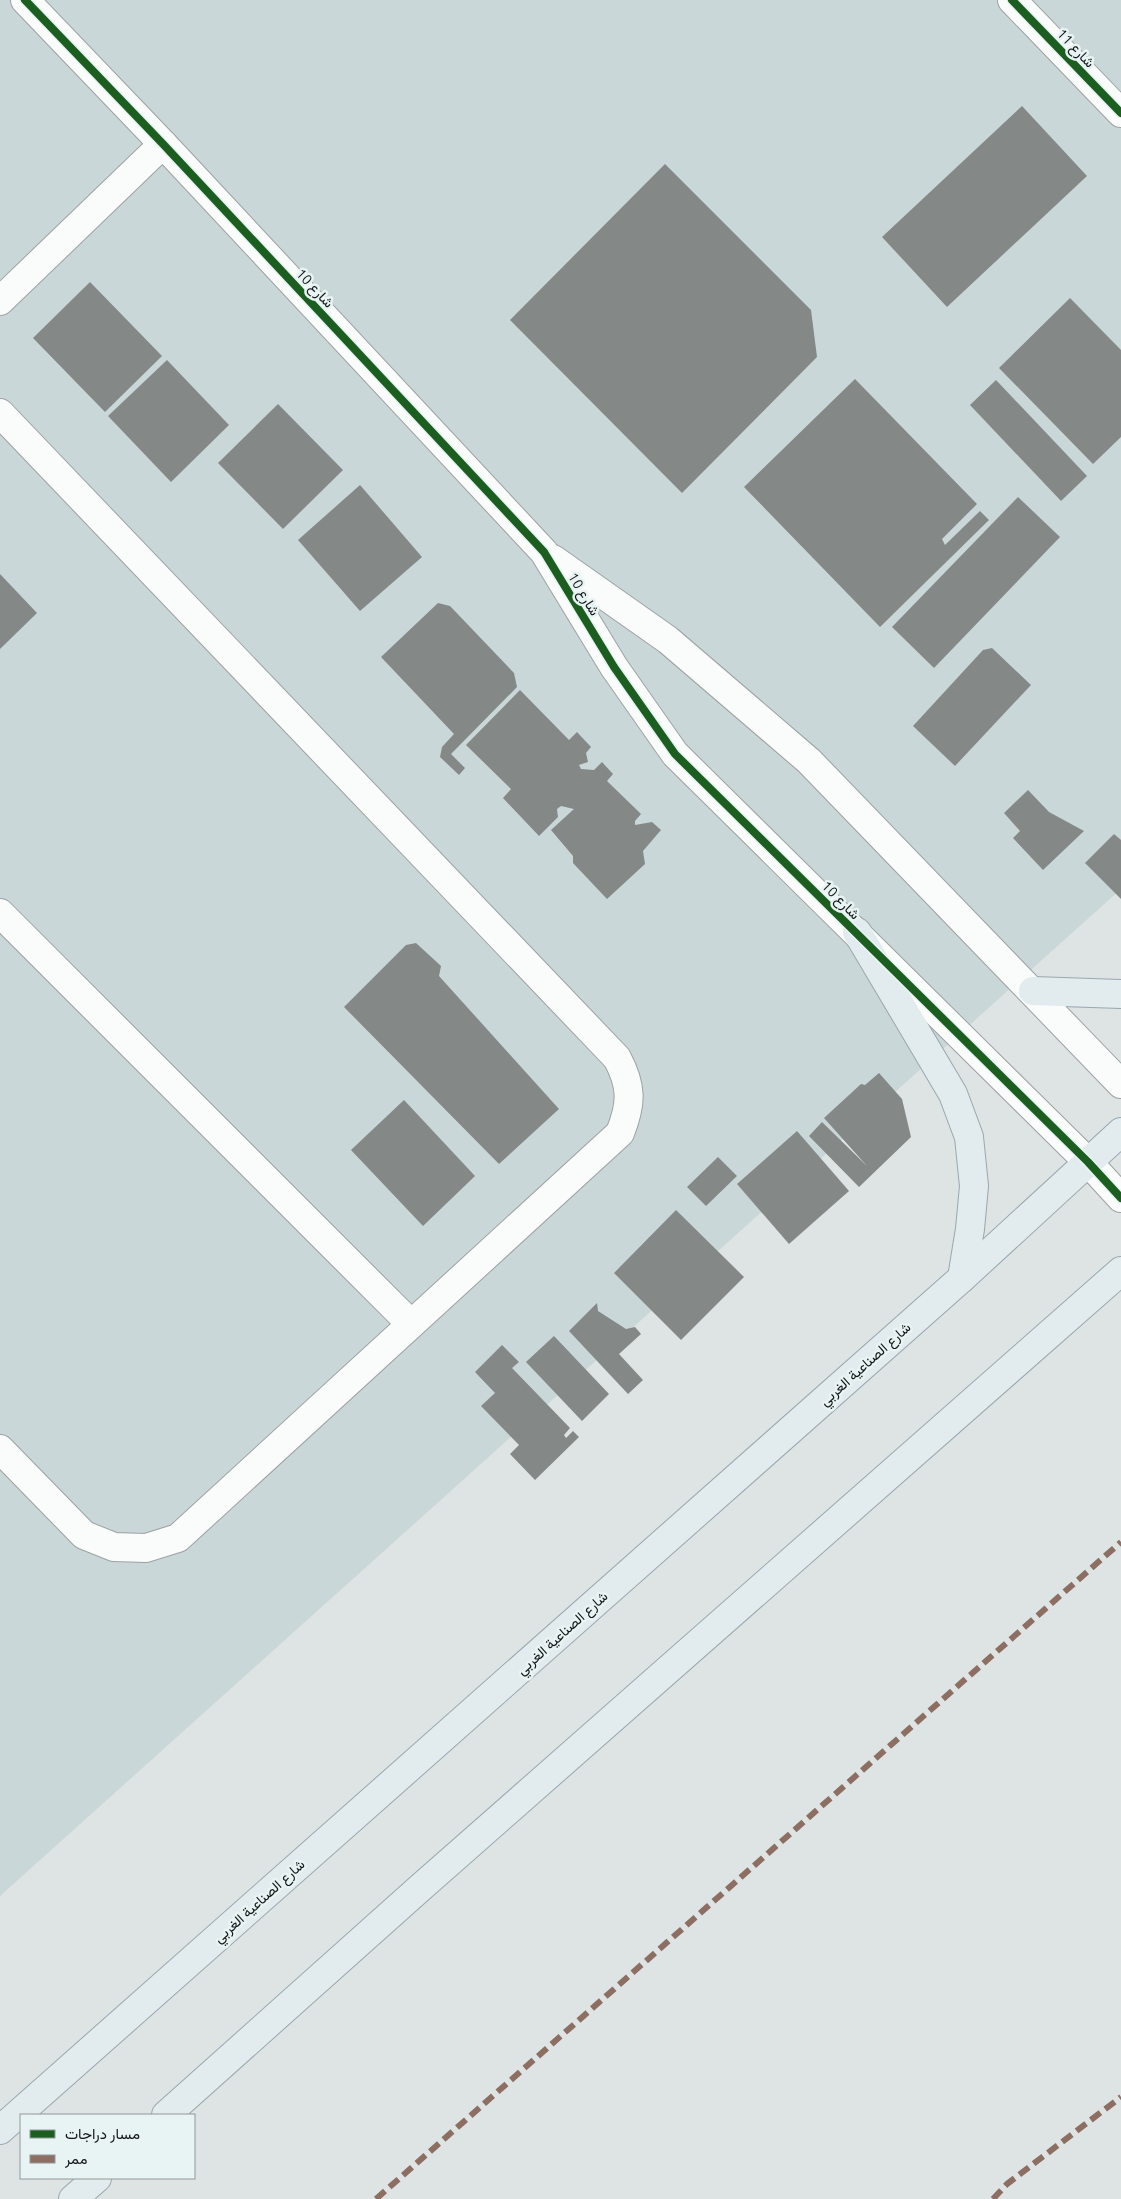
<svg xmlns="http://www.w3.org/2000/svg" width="1121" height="2199" font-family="Ubuntu,Vazirmatn,sans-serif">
<rect width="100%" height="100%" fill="#dee3e3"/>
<!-- built -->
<polygon fill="#cad7d8" points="0,0 1121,0 1121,889 0,1896"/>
<!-- building -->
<g fill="#848887">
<polygon points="1022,106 1087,176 947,307 882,237"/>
<polygon points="665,164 811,310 817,357 682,493 510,320"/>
<polygon points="90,282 162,356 105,412 33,338"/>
<polygon points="1070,298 1121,350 1121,437 1093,464 999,368"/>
<polygon points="167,360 229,425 171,482 108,416"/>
<polygon points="855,379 977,504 942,539 945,545 980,511 989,520 880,627 744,487"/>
<polygon points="996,380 1087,476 1061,501 970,405"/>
<polygon points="278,404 343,470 283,529 218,463"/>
<polygon points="360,485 422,557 360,611 298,540"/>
<polygon points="1018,497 1060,537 934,668 892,627"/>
<polygon points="0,574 37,613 0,649"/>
<polygon points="438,603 450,606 514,673 517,687 451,754 465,768 459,775 440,757 442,747 454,734 381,657"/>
<polygon points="992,648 1031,685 955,766 913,726 983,650"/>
<polygon points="520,690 569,740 577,732 591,747 586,753 588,762 579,765 581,769 594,770 602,762 613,774 607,781 641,814 635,821 635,825 652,822 661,830 643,851 645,864 607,899 573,863 573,856 551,830 574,809 561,806 557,809 558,817 539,836 503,798 511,789 466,745"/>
<polygon points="1028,790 1049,812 1084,831 1043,870 1013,838 1020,831 1004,813"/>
<polygon points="1114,834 1121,840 1121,899 1085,863"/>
<polygon points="416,943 441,966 439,976 559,1109 499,1164 344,1007 406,945"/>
<polygon points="879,1073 902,1099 911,1137 859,1187 809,1136 822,1122 867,1166 824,1118 861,1084 865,1085"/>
<polygon points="404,1100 475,1176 423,1226 351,1150"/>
<polygon points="797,1131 849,1191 789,1244 737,1184"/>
<polygon points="718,1157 737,1176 706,1206 687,1187"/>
<polygon points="676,1210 744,1277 681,1340 614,1273"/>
<polygon points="597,1303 598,1311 626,1329 635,1327 641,1334 619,1354 643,1380 628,1394 569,1331"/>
<polygon points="554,1336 609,1394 582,1421 526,1362"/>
<polygon points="502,1345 519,1362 512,1368 570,1428 564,1435 566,1438 573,1431 579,1437 535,1480 510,1454 519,1445 481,1406 495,1393 475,1372"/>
</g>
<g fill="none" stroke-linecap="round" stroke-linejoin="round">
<!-- minor casing -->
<g stroke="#9da2a2" stroke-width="30">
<g id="minor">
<polyline points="25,0 163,144 544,552 614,667 675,754 1088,1162 1121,1198"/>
<polyline points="1012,0 1121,113"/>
<polyline points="0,301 163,144"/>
<path d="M0,413L617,1058C632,1086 632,1103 620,1133L178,1538L146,1548L114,1547L84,1535L0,1449"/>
<polyline points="553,559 668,640 809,761 1121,1084"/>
<polyline points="0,913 411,1324"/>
</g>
</g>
<!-- major casing -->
<g stroke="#98a8af" stroke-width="30">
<g id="major">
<polyline points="857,932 953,1094 969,1137 974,1186 970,1229 962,1278"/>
<polyline points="1033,991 1121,994"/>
<polyline points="166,2115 420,1888 1121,1271"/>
<polyline points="0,2130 962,1278 1121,1132"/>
<polyline points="73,2199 97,2178"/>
</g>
</g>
<!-- minor -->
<use href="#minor" stroke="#fafbfb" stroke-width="28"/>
<!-- major -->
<use href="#major" stroke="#e2ebee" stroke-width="28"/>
<!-- quiet -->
<g stroke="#8d6e63" stroke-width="6" stroke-dasharray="12 6" stroke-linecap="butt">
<polyline points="376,2199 1121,1542"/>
<polyline points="993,2199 1007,2184 1121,2097"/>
</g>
<!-- cycleway casing -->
<g stroke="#e8f3f3" stroke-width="11">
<g id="cycleway">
<polyline points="25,0 163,144 544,552 614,667 675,754 1088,1162 1121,1198"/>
<polyline points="1012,0 1121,113"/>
</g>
</g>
<!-- cycleway -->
<use href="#cycleway" stroke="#1b5e20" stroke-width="8"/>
</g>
<g text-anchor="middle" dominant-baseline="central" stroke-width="5" stroke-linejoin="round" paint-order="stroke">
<!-- street labels -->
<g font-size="14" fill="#121515" stroke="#e8f3f3">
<text transform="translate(1076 48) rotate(46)">شارع 11</text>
<text transform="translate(315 288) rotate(47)">شارع 10</text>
<text transform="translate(584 594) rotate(59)">شارع 10</text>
<text transform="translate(841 900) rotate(45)">شارع 10</text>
<text transform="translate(865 1364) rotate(-42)">شارع الصناعية الغربي</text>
<text transform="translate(562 1633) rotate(-42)">شارع الصناعية الغربي</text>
<text transform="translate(259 1901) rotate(-42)">شارع الصناعية الغربي</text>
</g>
</g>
<!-- legend -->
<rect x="20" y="2114" width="175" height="65" fill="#e8f3f3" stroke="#929a9a"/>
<rect x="30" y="2130" width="25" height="8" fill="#1b5e20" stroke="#929a9a"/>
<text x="65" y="2139" font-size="15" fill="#121515">مسار دراجات</text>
<rect x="30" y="2155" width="25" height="8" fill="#8d6e63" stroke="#929a9a"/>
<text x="65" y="2164" font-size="15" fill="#121515">ممر</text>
</svg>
